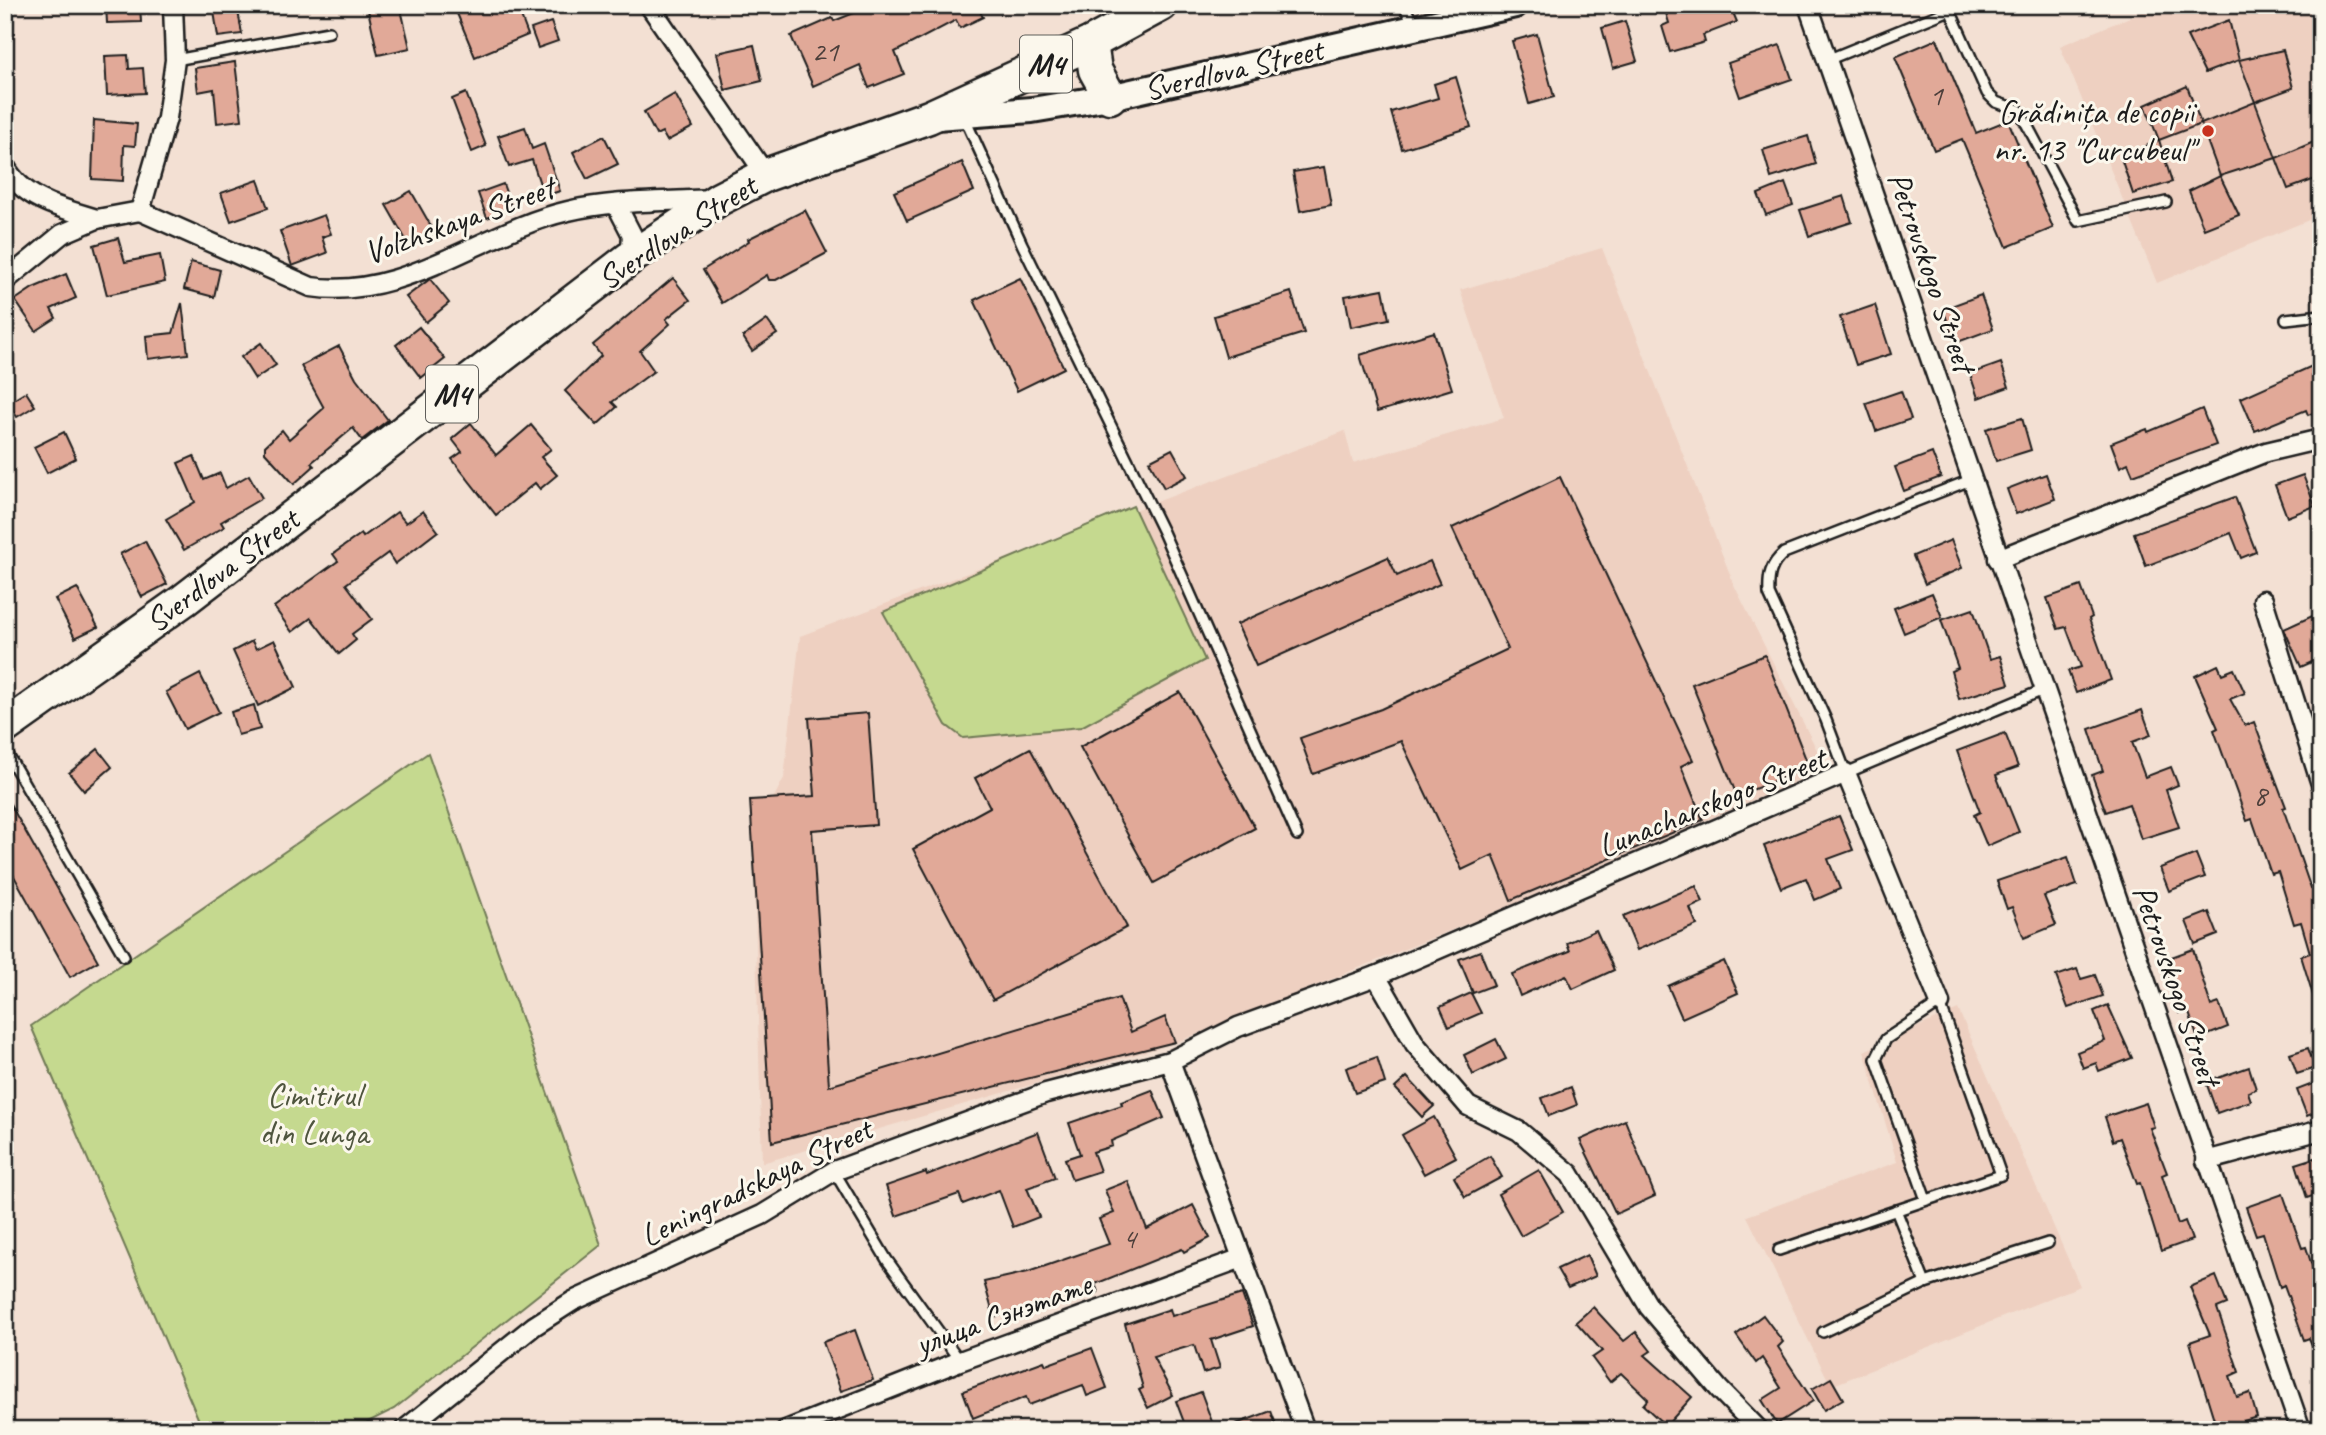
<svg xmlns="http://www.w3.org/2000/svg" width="2326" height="1435" font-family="Caveat,sans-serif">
<rect width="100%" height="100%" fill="#f3e0d3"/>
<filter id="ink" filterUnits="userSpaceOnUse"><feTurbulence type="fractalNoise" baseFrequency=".0143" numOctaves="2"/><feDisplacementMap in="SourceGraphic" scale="14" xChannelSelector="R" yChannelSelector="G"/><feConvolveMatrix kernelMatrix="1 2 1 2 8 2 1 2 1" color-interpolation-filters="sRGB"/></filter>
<g filter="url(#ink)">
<!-- built -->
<g fill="#eed0c1">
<polygon points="2159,5 2321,5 2321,215 2157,283 2060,46"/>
<polygon points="1602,248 1735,587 1826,768 1503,909 1175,1043 762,1163 753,837 784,778 800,636 1345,431 1353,463 1504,418 1460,290"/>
<polygon points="1958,1009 2080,1286 1831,1386 1747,1216 1897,1162 1864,1051"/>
</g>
<!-- green -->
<g fill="#c5d98f" stroke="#707a56" stroke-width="2">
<polygon points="1133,506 1205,660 1081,727 963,738 946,725 883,612"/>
<polygon points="428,753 601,1245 394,1409 352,1430 203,1430 31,1026"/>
</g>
<!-- building -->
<g fill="#e1a998" stroke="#1c1c1c" stroke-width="2">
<polygon points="106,5 140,5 141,22 107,23"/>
<polygon points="213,5 237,5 242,34 218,37"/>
<polygon points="389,5 400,5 410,48 378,55 368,10"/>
<polygon points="470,5 496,5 500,13 517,6 528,35 475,57 456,11"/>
<polygon points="874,5 984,5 978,8 983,17 960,28 956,20 895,52 904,74 869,88 860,65 813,86 791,36 832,18 834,21"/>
<polygon points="1680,5 1730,5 1737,22 1703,35 1705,42 1670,52 1662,26 1669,23 1665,10"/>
<polygon points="2229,20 2239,60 2205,73 2187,36"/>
<polygon points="1625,21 1637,61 1613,68 1602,28"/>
<polygon points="551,22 558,41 538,48 531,29"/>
<polygon points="1537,34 1554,97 1529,104 1512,41"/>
<polygon points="1937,39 1976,133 2008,120 2053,228 2007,247 1962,139 1934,150 1895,57"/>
<polygon points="754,45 762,81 725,90 717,53"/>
<polygon points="1780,45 1792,79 1740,97 1728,63"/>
<polygon points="2283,50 2293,88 2255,102 2239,60"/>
<polygon points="128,55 129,69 143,68 145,93 107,95 105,56"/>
<polygon points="235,62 242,120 217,123 214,89 198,92 195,68"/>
<polygon points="1456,77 1471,127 1402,149 1391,112 1438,98 1434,84"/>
<polygon points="2187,86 2201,124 2159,140 2145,105"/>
<polygon points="466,93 486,146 472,152 452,99"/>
<polygon points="675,94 693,127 667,141 662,132 656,135 644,112"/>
<polygon points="2255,102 2276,158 2220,176 2201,124"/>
<polygon points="94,120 137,124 135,146 124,145 123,181 92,179"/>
<polygon points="525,127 532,149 544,144 560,191 544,196 532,160 509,167 498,136"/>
<polygon points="604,136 618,164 587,179 573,152"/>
<polygon points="1808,136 1816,164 1771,178 1763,150"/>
<polygon points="2159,140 2172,182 2133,194 2121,158"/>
<polygon points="2314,142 2321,177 2288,189 2276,158"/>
<polygon points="962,162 974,191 907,221 894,192"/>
<polygon points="1324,167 1331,205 1300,211 1293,172"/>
<polygon points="2220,176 2239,215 2204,229 2189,191"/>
<polygon points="258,180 268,208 231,221 221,193"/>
<polygon points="1785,183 1793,205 1766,215 1758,194"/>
<polygon points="503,184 512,209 487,218 478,193"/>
<polygon points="411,191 435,233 410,247 386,205"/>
<polygon points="1844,196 1852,222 1809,236 1800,210"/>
<polygon points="805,210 827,253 776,280 769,280 767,275 722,303 703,270 749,241 748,239"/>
<polygon points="324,215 331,234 322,237 327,253 292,266 280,231"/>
<polygon points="118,238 125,262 160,255 165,282 107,295 94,245"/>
<polygon points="191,262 220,270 214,297 184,289"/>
<polygon points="66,274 76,298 51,309 56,318 36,331 15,300 33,288"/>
<polygon points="673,278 690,300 666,319 670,324 640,351 654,371 612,402 617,407 597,425 565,391 601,356 593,345"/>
<polygon points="1020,278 1064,368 1017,391 974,300"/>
<polygon points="430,279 449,303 426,322 406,297"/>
<polygon points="1383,289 1389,319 1351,327 1345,296"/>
<polygon points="1291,292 1304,333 1226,357 1214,316"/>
<polygon points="1981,295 1993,329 1955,343 1943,309"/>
<polygon points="182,303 188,354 148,359 146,336 173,333"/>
<polygon points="1875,305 1891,354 1856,365 1840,317"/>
<polygon points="767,320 777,334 752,351 743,337"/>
<polygon points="419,327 445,359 421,378 396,345"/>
<polygon points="1434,332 1452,389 1377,412 1360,355"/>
<polygon points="261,343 276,365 255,379 241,357"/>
<polygon points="339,346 356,378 388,420 362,440 353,428 311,463 314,466 294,484 265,452 265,446 282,430 289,439 324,408 301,366"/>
<polygon points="2321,362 2321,410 2308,415 2306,410 2255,431 2241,398"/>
<polygon points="2001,363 2009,387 1978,398 1970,374"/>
<polygon points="1901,391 1911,419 1876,431 1866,403"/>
<polygon points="26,392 35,406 17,417 8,403"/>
<polygon points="2202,409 2216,445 2133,475 2128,463 2120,467 2111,443 2147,429 2148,432"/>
<polygon points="2022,418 2031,450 1996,461 1986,429"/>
<polygon points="471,423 496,455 531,425 551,449 541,457 557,475 540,489 535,483 496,515 452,459 462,452 452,439"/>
<polygon points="64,432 76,458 47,473 34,447"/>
<polygon points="1172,449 1187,476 1164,488 1149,461"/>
<polygon points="1932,453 1941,477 1904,491 1895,467"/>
<polygon points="194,456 204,480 220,473 226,488 249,475 262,498 221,522 224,527 184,550 166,519 195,502 178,463"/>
<polygon points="2046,474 2055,499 2016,514 2007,489"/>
<polygon points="2303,475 2315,506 2287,517 2275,485"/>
<polygon points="1560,477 1693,760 1681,766 1703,820 1511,900 1493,855 1462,870 1401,741 1313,774 1300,738 1381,709 1508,649 1452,528"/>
<polygon points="2235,497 2256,552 2241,558 2231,533 2146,566 2134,533"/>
<polygon points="423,511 438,531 395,564 388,553 346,584 372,619 352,634 356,640 339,654 311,618 292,632 274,607 338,561 333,554 361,534 363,537 397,512 406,523"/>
<polygon points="1951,540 1962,568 1925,584 1913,556"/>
<polygon points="145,541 167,584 142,597 120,554"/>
<polygon points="1388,557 1397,576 1430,561 1440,584 1256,666 1237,624"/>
<polygon points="2081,586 2092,617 2089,619 2111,680 2076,693 2068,671 2081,667 2066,627 2058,629 2047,598"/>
<polygon points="77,588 98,627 75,638 55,599"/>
<polygon points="1932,593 1942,617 1904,633 1894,608"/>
<polygon points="1973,609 1990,659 2000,656 2009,684 1959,699 1951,671 1958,668 1941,620"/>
<polygon points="2321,612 2321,658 2301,667 2284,629"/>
<polygon points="274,640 296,687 258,706 233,651 252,641 256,649"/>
<polygon points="1765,655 1809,767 1737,796 1692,684"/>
<polygon points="2218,665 2222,674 2234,669 2245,693 2230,699 2245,726 2254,722 2286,807 2283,808 2311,889 2321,886 2321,1007 2317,1008 2301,956 2310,953 2301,922 2294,924 2278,872 2271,874 2252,819 2247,821 2214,730 2218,728 2195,676"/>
<polygon points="200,674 219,712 185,729 166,692"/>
<polygon points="1180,692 1255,828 1154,883 1080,747"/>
<polygon points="254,705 260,729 238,735 231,712"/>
<polygon points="2142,710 2151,735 2132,742 2145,777 2171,767 2178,785 2166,790 2179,827 2141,839 2129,804 2106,812 2092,775 2103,771 2089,729"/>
<polygon points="868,713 876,825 812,830 829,1086 1119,998 1131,1032 1165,1017 1175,1042 772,1142 750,800 815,796 809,718"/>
<polygon points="2005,733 2018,767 1996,775 2019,832 1987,846 1974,815 1980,812 1957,751"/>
<polygon points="1030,748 1127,927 993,1000 913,849 990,807 975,778"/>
<polygon points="98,749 112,767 84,791 69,773"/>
<polygon points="5,795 98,961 70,977 5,860"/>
<polygon points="1839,816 1853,850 1828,859 1840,889 1815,900 1806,878 1781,888 1764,846"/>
<polygon points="2196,854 2205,877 2169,891 2160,868"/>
<polygon points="2068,857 2077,885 2044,896 2056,925 2024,938 2012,907 2007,909 1997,881"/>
<polygon points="1696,886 1703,902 1690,908 1697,925 1637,950 1623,916"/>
<polygon points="2209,912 2218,935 2195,944 2186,921"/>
<polygon points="1596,930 1614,970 1573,989 1566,975 1520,996 1512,974 1570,951 1567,943"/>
<polygon points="2193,949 2211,1006 2219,1003 2228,1027 2198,1039 2188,1010 2179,1013 2163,960"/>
<polygon points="1480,951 1494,985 1473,993 1459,959"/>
<polygon points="1724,961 1738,993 1682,1018 1668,986"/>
<polygon points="2077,969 2081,979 2095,975 2103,996 2068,1008 2056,976"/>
<polygon points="1471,993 1481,1013 1449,1027 1440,1007"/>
<polygon points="2108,1005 2132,1058 2099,1071 2096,1063 2083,1068 2077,1052 2105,1041 2094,1011"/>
<polygon points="1496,1039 1506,1059 1473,1075 1464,1055"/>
<polygon points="2308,1048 2315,1068 2297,1074 2290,1054"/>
<polygon points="1377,1057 1385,1083 1355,1093 1346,1068"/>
<polygon points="2249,1067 2256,1089 2248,1092 2251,1101 2217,1113 2206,1082"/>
<polygon points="1407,1077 1434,1106 1422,1117 1395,1088"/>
<polygon points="2315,1083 2321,1110 2307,1116 2297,1090"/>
<polygon points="1571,1087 1577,1105 1549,1116 1542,1098"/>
<polygon points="1152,1090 1164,1118 1111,1141 1112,1146 1093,1152 1100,1171 1072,1180 1065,1159 1080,1154 1069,1123 1122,1105 1121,1102"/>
<polygon points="2146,1103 2154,1127 2150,1128 2167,1173 2162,1175 2178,1224 2185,1221 2192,1240 2161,1251 2140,1183 2137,1184 2120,1138 2113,1141 2105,1117"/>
<polygon points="1434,1117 1456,1157 1424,1174 1402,1135"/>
<polygon points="1625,1120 1655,1196 1616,1214 1580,1140"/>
<polygon points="1038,1132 1055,1178 1027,1188 1039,1217 1013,1227 999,1190 963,1204 959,1194 896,1216 886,1186 926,1172 927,1175"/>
<polygon points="1490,1156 1502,1177 1465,1197 1454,1177"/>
<polygon points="2318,1157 2321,1193 2307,1198 2296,1164"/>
<polygon points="1539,1170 1563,1212 1521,1236 1498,1194"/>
<polygon points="1128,1181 1147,1229 1193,1205 1210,1238 1184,1252 1182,1249 1095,1284 1098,1292 1052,1307 1050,1302 994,1317 984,1282 1028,1272 1109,1244 1099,1219 1114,1213 1105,1190"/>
<polygon points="2283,1194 2302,1248 2306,1247 2321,1294 2321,1366 2309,1338 2304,1340 2284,1285 2280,1287 2263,1233 2256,1235 2246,1207"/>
<polygon points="1587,1255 1596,1276 1568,1288 1557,1269"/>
<polygon points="2216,1276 2227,1304 2217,1308 2239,1372 2230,1376 2237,1397 2250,1393 2257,1417 2217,1429 2190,1342 2210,1335 2190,1287"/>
<polygon points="1242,1294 1253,1326 1211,1340 1220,1368 1203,1373 1194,1345 1153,1357 1173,1395 1148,1408 1139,1390 1143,1388 1125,1324 1170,1309 1172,1316"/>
<polygon points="1593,1307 1624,1341 1636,1332 1651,1351 1645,1355 1692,1397 1666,1426 1643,1405 1648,1399 1621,1373 1610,1382 1592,1358 1602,1351 1576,1322"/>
<polygon points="1763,1315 1783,1342 1778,1347 1813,1401 1777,1424 1762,1400 1781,1388 1762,1358 1756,1363 1736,1335"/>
<polygon points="855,1330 873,1380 841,1391 823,1342"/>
<polygon points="1092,1348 1107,1388 1087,1396 1083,1385 1029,1405 1026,1397 973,1418 963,1391 1044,1361 1046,1365"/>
<polygon points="1831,1378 1843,1399 1824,1410 1812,1389"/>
<polygon points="1201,1392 1215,1430 1187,1430 1176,1401"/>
<polygon points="1271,1411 1278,1430 1225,1430 1225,1428"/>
</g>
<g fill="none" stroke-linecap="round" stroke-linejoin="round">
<!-- lane casing -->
<g stroke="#1c1c1c" stroke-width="14">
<g id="lane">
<polyline points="1404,5 1414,26"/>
<polyline points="1950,10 1987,93 1996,102 2019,110 2078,221 2166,202"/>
<polyline points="175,60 329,32"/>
<polyline points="1827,60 1962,5"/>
<polyline points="965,119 1022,244 1163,532 1297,835"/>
<polyline points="2286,319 2321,315"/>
<path d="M1973,479L1784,553C1770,565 1768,576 1769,594L1826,720L1846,773L2043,690"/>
<polyline points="5,750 124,956"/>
<polyline points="834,1171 887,1260 960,1361"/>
<polyline points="1896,1210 1925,1283 2048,1243"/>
<path d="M1779,1250C1853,1225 1927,1200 2001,1175L1940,1003L1886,1039L1876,1059L1926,1200"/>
<polyline points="1823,1332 1925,1283"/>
</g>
</g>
<!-- street casing -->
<g stroke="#1c1c1c" stroke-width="23">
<g id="street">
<polyline points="649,5 766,175"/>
<polyline points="1808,5 2301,1430"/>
<path d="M5,166C23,200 63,209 97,219"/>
<polyline points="616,204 632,235 630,258"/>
<polyline points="140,211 167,118 175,60 173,5"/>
<path d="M5,281L62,234L97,219L140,211L311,287C404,301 481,231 568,211C615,200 665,202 712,199"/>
<polyline points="1998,559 2266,452 2321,439"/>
<polyline points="2263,600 2321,784"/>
<polyline points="1376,976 1415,1044 1468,1106 1519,1131 1570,1174 1649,1307 1719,1389 1759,1430"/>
<polyline points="1170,1061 1305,1430"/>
<polyline points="2206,1161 2321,1130"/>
<polyline points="404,1430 534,1326 573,1301 762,1215 834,1171 1046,1093 1170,1061 1238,1027 1376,976 1846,773 1940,1003"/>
<polyline points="786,1430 960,1361 1242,1258"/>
</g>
</g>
<!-- secondary casing -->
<g stroke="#1c1c1c" stroke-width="30">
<polyline id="secondary" points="936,117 1032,110 1110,97 1515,5"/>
</g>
<!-- highway casing -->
<g stroke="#1c1c1c" stroke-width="37">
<g id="highway">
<polyline points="1091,43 1095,70 1110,97"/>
<polyline points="5,727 184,600 630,258 719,199 766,175 929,117 1091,43 1161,5"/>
</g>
</g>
<!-- lane -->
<use href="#lane" stroke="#fbf7ec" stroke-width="9"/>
<!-- street -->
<use href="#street" stroke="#fbf7ec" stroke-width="18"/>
<!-- secondary -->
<use href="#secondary" stroke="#fbf7ec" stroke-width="24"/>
<!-- highway -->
<use href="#highway" stroke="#fbf7ec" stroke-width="32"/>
</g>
</g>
<!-- markers -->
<circle fill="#c8321e" stroke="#fbf7ec" stroke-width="2.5" cx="2208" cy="131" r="7"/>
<g text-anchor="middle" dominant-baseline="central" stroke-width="6" stroke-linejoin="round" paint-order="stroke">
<!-- number labels -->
<g font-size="30" fill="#4d3f3b">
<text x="825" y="51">21</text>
<text x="1936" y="95">1</text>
<text x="2260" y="795">8</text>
<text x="1129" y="1238">4</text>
</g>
<!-- shield labels -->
<g fill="#fbf7ec" stroke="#5f5e5a" stroke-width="2">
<rect x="1020" y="35.5" width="52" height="57" rx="5"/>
<rect x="426" y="365.5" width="52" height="57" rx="5"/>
</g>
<g font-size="32" font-weight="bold" fill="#1c1c1c">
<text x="1046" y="64">M4</text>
<text x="452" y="394">M4</text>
</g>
<!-- street labels -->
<g font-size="33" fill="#1c1c1c" stroke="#fbf7ec">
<text transform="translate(1233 69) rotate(-13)">Sverdlova Street</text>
<text transform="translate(459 220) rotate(-20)">Volzhskaya Street</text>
<text transform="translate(677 232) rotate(-33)">Sverdlova Street</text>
<text transform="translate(1932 272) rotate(71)">Petrovskogo Street</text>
<text transform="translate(222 570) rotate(-37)">Sverdlova Street</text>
<text transform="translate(1712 802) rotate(-22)">Lunacharskogo Street</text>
<text transform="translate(2177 985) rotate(71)">Petrovskogo Street</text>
<text transform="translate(756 1182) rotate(-26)">Leningradskaya Street</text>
<text transform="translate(1003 1314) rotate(-20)">улица Сэнэтате</text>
</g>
<!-- poi labels -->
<g font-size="33" fill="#1c1c1c" stroke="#fbf7ec" text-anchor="end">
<text x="2194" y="112">Grădinița de copii<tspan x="2194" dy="38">nr. 13 "Curcubeul"</tspan></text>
</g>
<!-- park labels -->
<g font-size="33" fill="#4f553e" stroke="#fbf7ec">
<text x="314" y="1095">Cimitirul<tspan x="314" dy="38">din Lunga</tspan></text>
</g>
</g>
<!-- margin -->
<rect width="2326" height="1435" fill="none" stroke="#fbf7ec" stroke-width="28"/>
<rect x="14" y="14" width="2298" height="1407" fill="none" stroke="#1c1c1c" stroke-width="2.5" filter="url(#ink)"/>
</svg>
